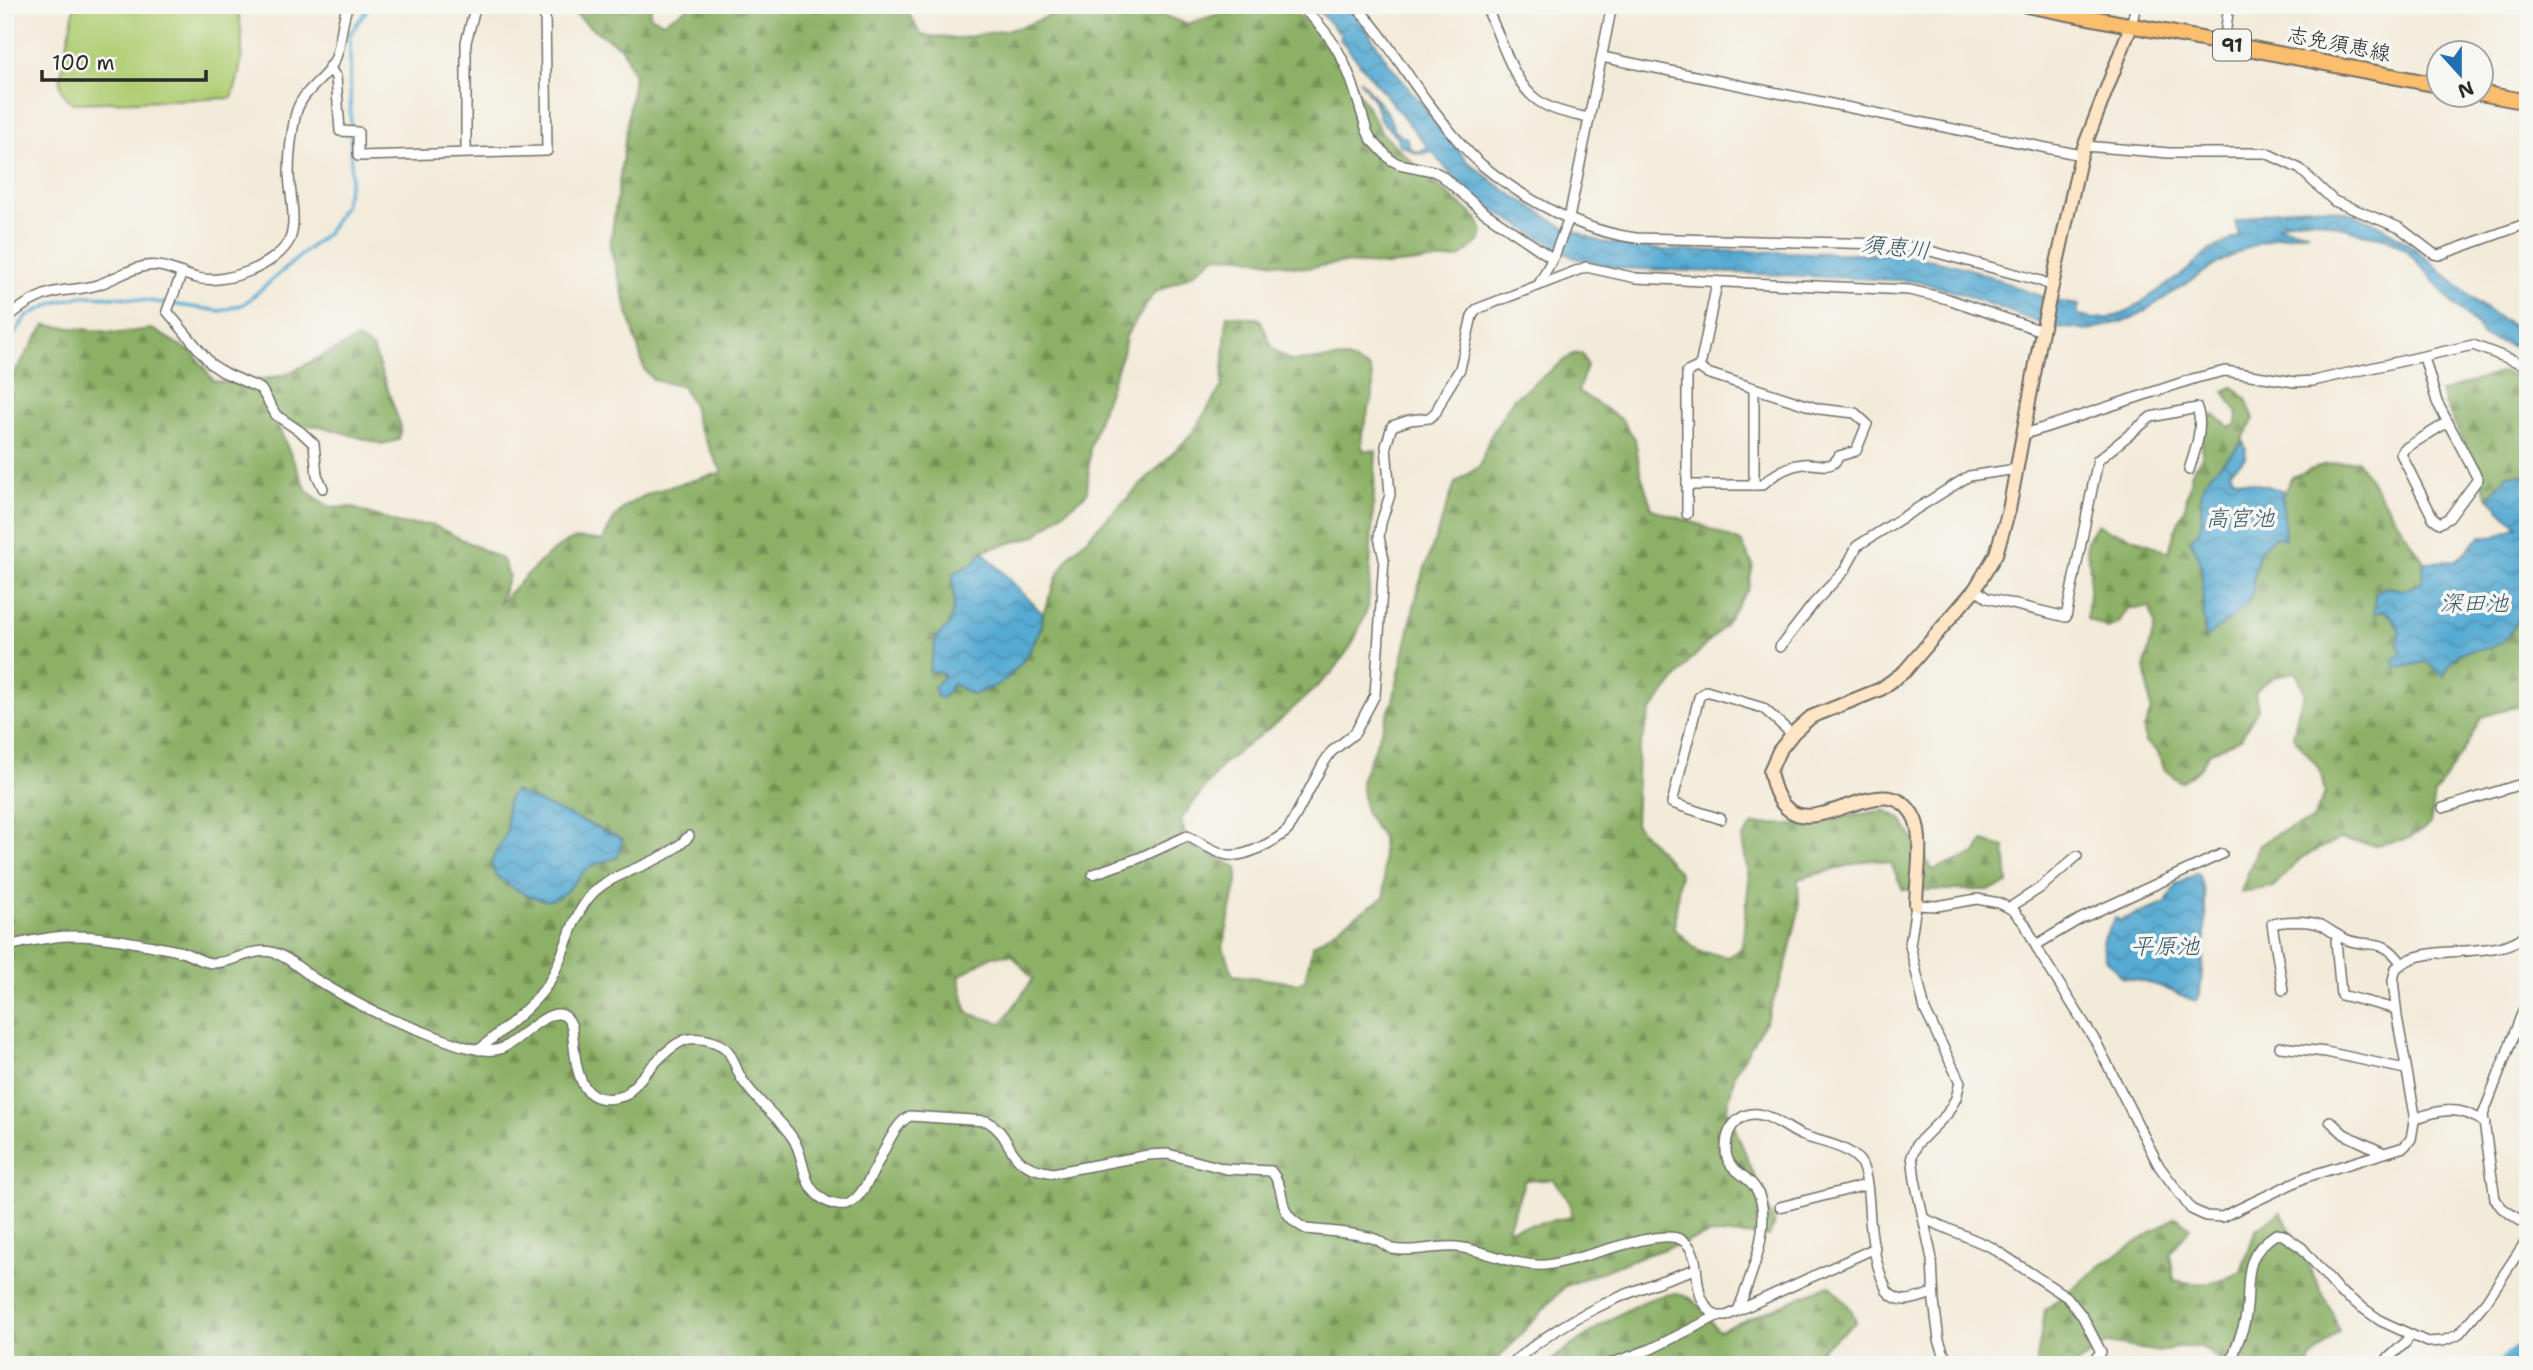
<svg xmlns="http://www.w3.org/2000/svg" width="2533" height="1370" font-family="'Shantell Sans','Klee One',sans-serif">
<defs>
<pattern id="forest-firs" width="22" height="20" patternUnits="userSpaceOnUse" patternTransform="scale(1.75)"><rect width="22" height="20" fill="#8cb166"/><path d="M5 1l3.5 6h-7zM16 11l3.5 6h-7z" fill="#739054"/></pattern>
<pattern id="water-waves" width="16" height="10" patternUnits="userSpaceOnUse" patternTransform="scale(1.75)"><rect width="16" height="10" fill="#57abd3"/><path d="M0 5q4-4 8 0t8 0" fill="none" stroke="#488bab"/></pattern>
</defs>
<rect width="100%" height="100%" fill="#f6f6f2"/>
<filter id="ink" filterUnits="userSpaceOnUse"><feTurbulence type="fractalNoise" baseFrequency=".0143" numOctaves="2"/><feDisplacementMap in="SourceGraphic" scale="14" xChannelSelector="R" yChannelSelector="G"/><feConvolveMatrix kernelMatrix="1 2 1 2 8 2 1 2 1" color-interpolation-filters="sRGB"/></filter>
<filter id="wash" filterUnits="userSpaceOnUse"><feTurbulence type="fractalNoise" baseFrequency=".00686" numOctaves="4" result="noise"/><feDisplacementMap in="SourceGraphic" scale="28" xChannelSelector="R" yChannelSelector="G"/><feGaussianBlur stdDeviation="1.57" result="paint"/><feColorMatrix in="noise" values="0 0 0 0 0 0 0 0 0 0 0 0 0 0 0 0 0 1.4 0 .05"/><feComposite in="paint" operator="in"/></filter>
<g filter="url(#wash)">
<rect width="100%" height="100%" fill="#f3ebd9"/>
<!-- forest -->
<g fill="url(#forest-firs)" stroke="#5c6e48" stroke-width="2" fill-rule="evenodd">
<path d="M566,5H651L650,16L663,22L693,5H904L921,35L956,39L1022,27L1075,5H1136L1187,24L1248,5H1277L1313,23L1343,65L1382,133L1431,180L1477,218L1483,231L1481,240L1459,258L1387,265L1342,263L1306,268L1242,257L1215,256L1193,274L1154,293L1126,336L1123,353L1100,415L1090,448L1087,493L1035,536L982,551L975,562L953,574L954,606L949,626L937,636L929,670L939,672L953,684L1010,676L1042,627L1043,614L1057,577L1071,554L1192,434L1222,386L1227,315L1260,319L1272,348L1290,361L1347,358L1370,369C1382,400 1355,427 1363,450L1376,451L1368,607L1353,643L1332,673L1281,719L1224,763L1181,819L1188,845L1237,867L1238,877L1223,947L1233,975L1297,983L1305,980L1313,945L1385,896L1382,838L1365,812L1361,781L1393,701L1419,585L1455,483L1480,466L1489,439L1513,399L1573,354L1582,353L1587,365L1578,391L1622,420L1635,439L1640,471L1652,509L1701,525L1741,542L1753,565L1748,589L1725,625L1691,660L1650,712L1638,754L1635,824L1680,873L1674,928L1698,951L1729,957L1742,947L1749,880L1742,839L1754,824L1800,825L1884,810L1900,818L1933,870L1976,854L1983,841L2005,847L2008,884L1988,890H1903L1891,863L1873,859L1798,879L1799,910L1785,969L1766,1020L1735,1073L1727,1109L1774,1223L1769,1236L1710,1234L1637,1258L1565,1286L1496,1361L1508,1365H5V382L10,379L45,325L119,333L152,329L193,353L214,381L239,384L285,375L357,339L373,349L401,427L399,440L382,444L320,426L277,424L307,491L331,508L350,507L400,524L433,525L503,560L509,576L499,604C516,587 553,544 575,539C584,537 595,540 603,541C608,529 614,516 624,508C646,489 693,482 722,472L697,424L693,405L682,386L653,380L644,369L610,247L634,76L623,49L590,27ZM1012,955L1033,979L1002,1023L967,1013L959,976L992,956ZM1525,1180H1554L1570,1203L1571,1217L1508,1229Z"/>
<polygon points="2503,372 2528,380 2528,475 2507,475 2489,498 2440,392"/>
<path d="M2233,387L2246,399L2254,419L2236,451L2205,482L2201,496L2202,524L2194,544L2201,563L2205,638L2246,606L2253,590L2254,574L2260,550L2274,537L2284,538L2282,496L2292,477L2323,465L2357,460L2424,562L2422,582L2405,590L2385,587L2374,613L2384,610L2393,618L2400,631L2397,644L2426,662L2449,664L2465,649L2491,647L2512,630L2522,608L2528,612V703L2481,717L2466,746L2435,794L2430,824L2410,838L2376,845L2339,839L2301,858L2273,887L2241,892L2258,847L2276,834L2313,820L2325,793L2320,770L2293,736L2298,711L2305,693L2296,672C2282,674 2263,680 2255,693L2258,708L2241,738L2209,753L2200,768L2181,782L2165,770L2157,751L2145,742L2144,730L2151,710L2145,664L2155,625L2150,608H2128L2119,623L2108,628L2087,619C2088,603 2090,587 2090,572C2090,548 2078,546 2098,524L2109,531L2120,533L2169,552L2175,530L2185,507L2192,472L2202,456L2203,426L2206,417L2215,415L2229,427L2235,426L2238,414L2224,391Z"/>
<path d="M2281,1212L2333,1314L2339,1331L2311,1359L2309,1365H2225L2202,1347H2176L2159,1352L2108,1343L2075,1365H2036L2045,1310L2103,1264L2176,1217L2190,1228L2170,1253L2174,1280C2200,1286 2217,1285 2241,1272L2256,1229Z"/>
<path d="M1830,1285L1851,1309L1856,1322L1801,1365H1545C1571,1346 1658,1277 1690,1298C1701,1305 1710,1321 1719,1331Z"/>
</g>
<!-- pitch -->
<path fill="#b1ce74" stroke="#6e7c50" stroke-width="2" d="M75,5H236C246,38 243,67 232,98L73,103C64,97 61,91 60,80Z"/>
<!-- water -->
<g fill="url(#water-waves)" stroke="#416b7f" stroke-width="2">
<path d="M1313,5H1344L1361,21L1388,62L1467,161L1503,189L1562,226L1601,242L1663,250L1894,254C1921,258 1949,262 1975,271C2010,283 2041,301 2079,305L2077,315L2092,319L2109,318L2127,312L2184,273L2210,250L2239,236L2235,221C2250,218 2266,212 2282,210C2352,196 2404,236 2452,281C2473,300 2500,323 2528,330V351L2483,337C2476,321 2462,314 2451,301C2435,284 2419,260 2400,246C2383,234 2376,238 2360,233C2333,224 2304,211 2277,226L2308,232L2277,237L2246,248L2218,263L2132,319L2090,330L2051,327L1965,295L1917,281L1618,268L1572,257L1494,210L1471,194L1451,175L1432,151C1410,159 1414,147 1401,146L1393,132L1380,120L1375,102L1359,79L1388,114L1394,129L1402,137H1406L1410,148L1417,152L1428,147L1340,39L1342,36Z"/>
<path d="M2243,441L2246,449L2245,458L2230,471L2233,478L2282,490L2285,538L2274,537L2260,550L2254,574L2253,590L2246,606L2205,639L2201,563L2190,539C2212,527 2194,500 2205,482C2213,468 2232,456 2243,441Z"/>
<path d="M2507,475H2528V612L2522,609C2517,619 2512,635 2502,642C2477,659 2461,635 2444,676L2426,662L2397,668L2393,660L2402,653L2397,644L2400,631L2393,618L2384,610L2374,614L2375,594L2385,587L2405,590L2422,582L2424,562L2456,561L2481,536L2494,537L2517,526L2489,498Z"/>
<path d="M982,551L1043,614C1041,639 1020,670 999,684C991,689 982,691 973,695L953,684L943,698L937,697L934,688L944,675L939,672L929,671L937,636L949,626L954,606L953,574L975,562Z"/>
<path d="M514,791L623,839L618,857C608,861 596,863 587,870C574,879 568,896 550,900C538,903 493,881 492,867C491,854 504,844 506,832C510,816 501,806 514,791Z"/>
<path d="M2198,873C2212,897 2202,965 2200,995L2195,1001L2157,985L2122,977L2106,959L2102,942L2115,918L2121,920L2165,904L2177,884Z"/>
</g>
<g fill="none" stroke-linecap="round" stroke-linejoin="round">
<!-- stream -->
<polyline stroke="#57abd3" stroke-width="3.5" points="5,347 27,316 54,303 83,296 120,297 221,311 244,304 328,232 344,206 351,177 350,34 370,5"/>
<!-- river -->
<polyline stroke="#57abd3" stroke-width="19" points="2507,1365 2528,1347"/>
</g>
</g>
<g filter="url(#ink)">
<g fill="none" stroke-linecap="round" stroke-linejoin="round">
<!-- street casing -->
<g stroke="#716e68" stroke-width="12">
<g id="street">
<path d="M1299,5C1344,43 1351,78 1367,131L1371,139L1391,160L1399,164L1433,171L1441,175L1481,210L1552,258"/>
<path d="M1354,5C1383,32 1402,69 1426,100C1443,122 1461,147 1482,165C1525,200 1581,231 1636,238L1885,244L1923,249L2041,281L2052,287"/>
<path d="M1485,5C1500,33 1511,81 1537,100C1552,111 1571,114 1589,118"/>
<polyline points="2131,26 2136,5"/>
<polyline points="2224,44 2229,5"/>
<polyline points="1602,57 2081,155"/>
<polyline points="329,67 336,77 340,131 358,132 358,156 547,151 545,11"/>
<polyline points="2085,146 2169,153 2266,153 2300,169 2334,201 2400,228 2434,254 2439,255 2528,223"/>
<polyline points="466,152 466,42 476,5"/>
<polyline points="182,273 167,311 211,364 223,372 261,389 276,415 301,432 314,444 317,475 323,488"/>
<polyline points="1538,286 1555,254 1569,218 1612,5"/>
<path d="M5,321C18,307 40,294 60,291C72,289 85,289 97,285C113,280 128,269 146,266C164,263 180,274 197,278C225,285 277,266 290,239C297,221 290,194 289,175C289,156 291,136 295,117C301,88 327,81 336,57C342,40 341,22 348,5"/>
<polyline points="2424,357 2437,402 2478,479 2449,518 2440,523 2433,518 2401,454 2404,449 2448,422"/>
<polyline points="2022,435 2196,378 2225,371 2295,382 2313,381 2473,345 2528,366"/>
<path d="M1688,485H1762C1774,474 1787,466 1803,464C1818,462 1831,472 1839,456L1856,451L1867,424L1855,413L1819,409L1707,373L1698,367L1701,362L1717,283"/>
<polyline points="1754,485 1754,388"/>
<polyline points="1687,514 1687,372 1698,367"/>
<path d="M1975,589L1987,598L2066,617L2098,460L2151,417L2197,408C2204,427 2195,451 2189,470"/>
<polyline points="1780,647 1814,603 1845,570 1857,546 1969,476 2017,469"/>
<polyline points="2443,808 2528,782"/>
<polyline points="1721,819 1672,803 1699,697 1706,691 1763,708 1792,734"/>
<path d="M1093,874L1139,858L1187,836C1217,851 1226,864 1259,848C1270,843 1279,838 1288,830L1323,764L1331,752L1355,733L1375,695L1384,559L1379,537L1381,523L1390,495L1386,446L1392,426L1410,420L1429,418L1436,412L1445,393L1460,369L1472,316L1477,309L1586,267L1636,278L1909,290L1948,299L2042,331"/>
<polyline points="2009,908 2040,888 2077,856"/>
<polyline points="2338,935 2336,941 2341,995 2396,1009"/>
<polyline points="2036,945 2080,919 2222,854"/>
<path d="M5,947C18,943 55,936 68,936C102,935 144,944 178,951C189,953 202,963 213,963C235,963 253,946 275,953C290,958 301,970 315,979C347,998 374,1014 409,1026C434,1035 476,1056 500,1049C520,1043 559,990 572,1027C576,1062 575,1113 626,1095C640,1080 669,1042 689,1039C700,1037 716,1041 725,1048C733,1055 735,1067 740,1076C753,1099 777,1115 792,1137C807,1158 799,1187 826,1201C831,1204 840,1206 846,1205C871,1198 886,1126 910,1116L987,1121C1019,1141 1000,1165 1053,1173L1148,1155L1168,1154L1226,1169L1271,1171C1290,1194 1272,1211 1306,1229C1324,1231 1359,1233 1375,1239C1381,1241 1386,1247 1393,1249C1414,1253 1436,1245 1457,1247C1486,1250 1515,1267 1545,1265C1576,1263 1655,1228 1680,1239C1709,1253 1684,1296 1717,1316"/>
<path d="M2283,990L2272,924C2285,921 2308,920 2321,925C2329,929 2336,935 2345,939C2371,950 2381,934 2402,964"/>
<polyline points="2528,998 2483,1115 2495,1199 2502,1208 2528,1226"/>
<polyline points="2280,1047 2326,1052 2405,1069"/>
<path d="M479,1050C501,1030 539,1003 552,977C566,951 571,917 592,894C615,869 661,867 689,836"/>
<path d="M2414,1119C2441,1109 2460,1105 2485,1123"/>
<polyline points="2330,1121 2344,1134 2384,1153"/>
<polyline points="1780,1207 1866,1185"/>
<polyline points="1925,1219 1991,1247 2067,1297 2083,1317 2101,1352 2090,1365"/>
<path d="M1739,1308C1750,1278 1775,1220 1756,1189C1747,1173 1725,1171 1726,1148C1726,1124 1745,1107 1768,1117C1780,1122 1790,1130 1801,1135C1819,1142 1853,1146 1862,1165C1870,1185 1868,1208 1871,1229C1873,1249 1879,1273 1887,1291C1901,1307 1916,1298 1933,1293"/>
<path d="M1510,1365C1565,1316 1628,1291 1696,1269"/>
<polyline points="1607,1365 1651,1349 1717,1316 1726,1316 1875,1248"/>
<path d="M1957,1365L1944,1354L1939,1340L1934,1302L1932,1259L1915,1180L1912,1156L1917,1144L1947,1114L1956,1098L1960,1082L1925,1010L1910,945L1916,905L1937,906L1977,899L1999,903L2013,910L2025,924L2039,952L2096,1042L2159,1166L2191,1209L2206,1216L2222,1217L2306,1177L2404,1147L2411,1139L2415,1115L2397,1017L2393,980L2396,968C2401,965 2406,961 2411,959C2439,946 2511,958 2528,931"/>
<path d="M2232,1365C2233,1350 2239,1341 2243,1328C2255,1292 2235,1260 2276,1234L2283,1235L2302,1248L2339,1291L2381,1321L2427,1342L2443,1341L2458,1335L2487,1300L2528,1238"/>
<polyline points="2381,1365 2406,1342 2409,1335"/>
</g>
</g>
<!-- secondary casing -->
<g stroke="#716e68" stroke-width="16">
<path id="secondary" d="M1916,905C1916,882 1924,840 1915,819C1883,750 1789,878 1770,771L1779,751L1794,732L1811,717L1881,689L1905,671L1975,589L1996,554L2009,510L2042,331L2081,155L2131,26"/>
</g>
<!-- primary casing -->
<g stroke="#716e68" stroke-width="18">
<g id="primary">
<polyline points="2026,5 2438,85"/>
<polyline points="2480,93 2528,102"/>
</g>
</g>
<!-- street -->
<use href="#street" stroke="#fff" stroke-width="9"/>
<!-- secondary -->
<use href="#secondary" stroke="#fde5c5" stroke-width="12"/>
<!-- primary -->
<use href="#primary" stroke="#fabe6d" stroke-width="14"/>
</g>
</g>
<g text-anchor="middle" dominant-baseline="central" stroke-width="7" stroke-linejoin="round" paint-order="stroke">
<!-- shield labels -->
<rect fill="#f6f6f2" stroke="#686867" stroke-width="2" x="2213" y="29.5" width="38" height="31" rx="5"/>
<g font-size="19" font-weight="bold" fill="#2b2b2b">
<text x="2232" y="45">91</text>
</g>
<!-- street labels -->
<g font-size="21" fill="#2b2b2b" stroke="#f6f6f2">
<text transform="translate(2339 44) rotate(11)">志免須恵線</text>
</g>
<!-- water labels -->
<g font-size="23" font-style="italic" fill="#3a5866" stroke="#f6f6f2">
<text transform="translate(1896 247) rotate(6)">須恵川</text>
<text x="2240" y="518">高宮池</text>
<text x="2474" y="603">深田池</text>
<text x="2165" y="946">平原池</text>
</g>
</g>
<!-- margin -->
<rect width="2533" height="1370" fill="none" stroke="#f6f6f2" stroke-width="28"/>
<!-- north arrow -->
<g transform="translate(2460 74) rotate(159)"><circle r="33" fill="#f6f6f2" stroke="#a5a5a2" stroke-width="2"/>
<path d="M0-5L12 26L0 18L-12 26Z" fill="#1f6fb2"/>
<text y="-10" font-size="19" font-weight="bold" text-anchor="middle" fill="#2b2b2b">N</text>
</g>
<!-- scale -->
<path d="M42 70v10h164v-10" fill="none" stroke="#2b2b2b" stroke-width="3.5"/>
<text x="52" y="70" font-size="21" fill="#2b2b2b" stroke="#f6f6f2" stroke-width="5" paint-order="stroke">100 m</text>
</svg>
